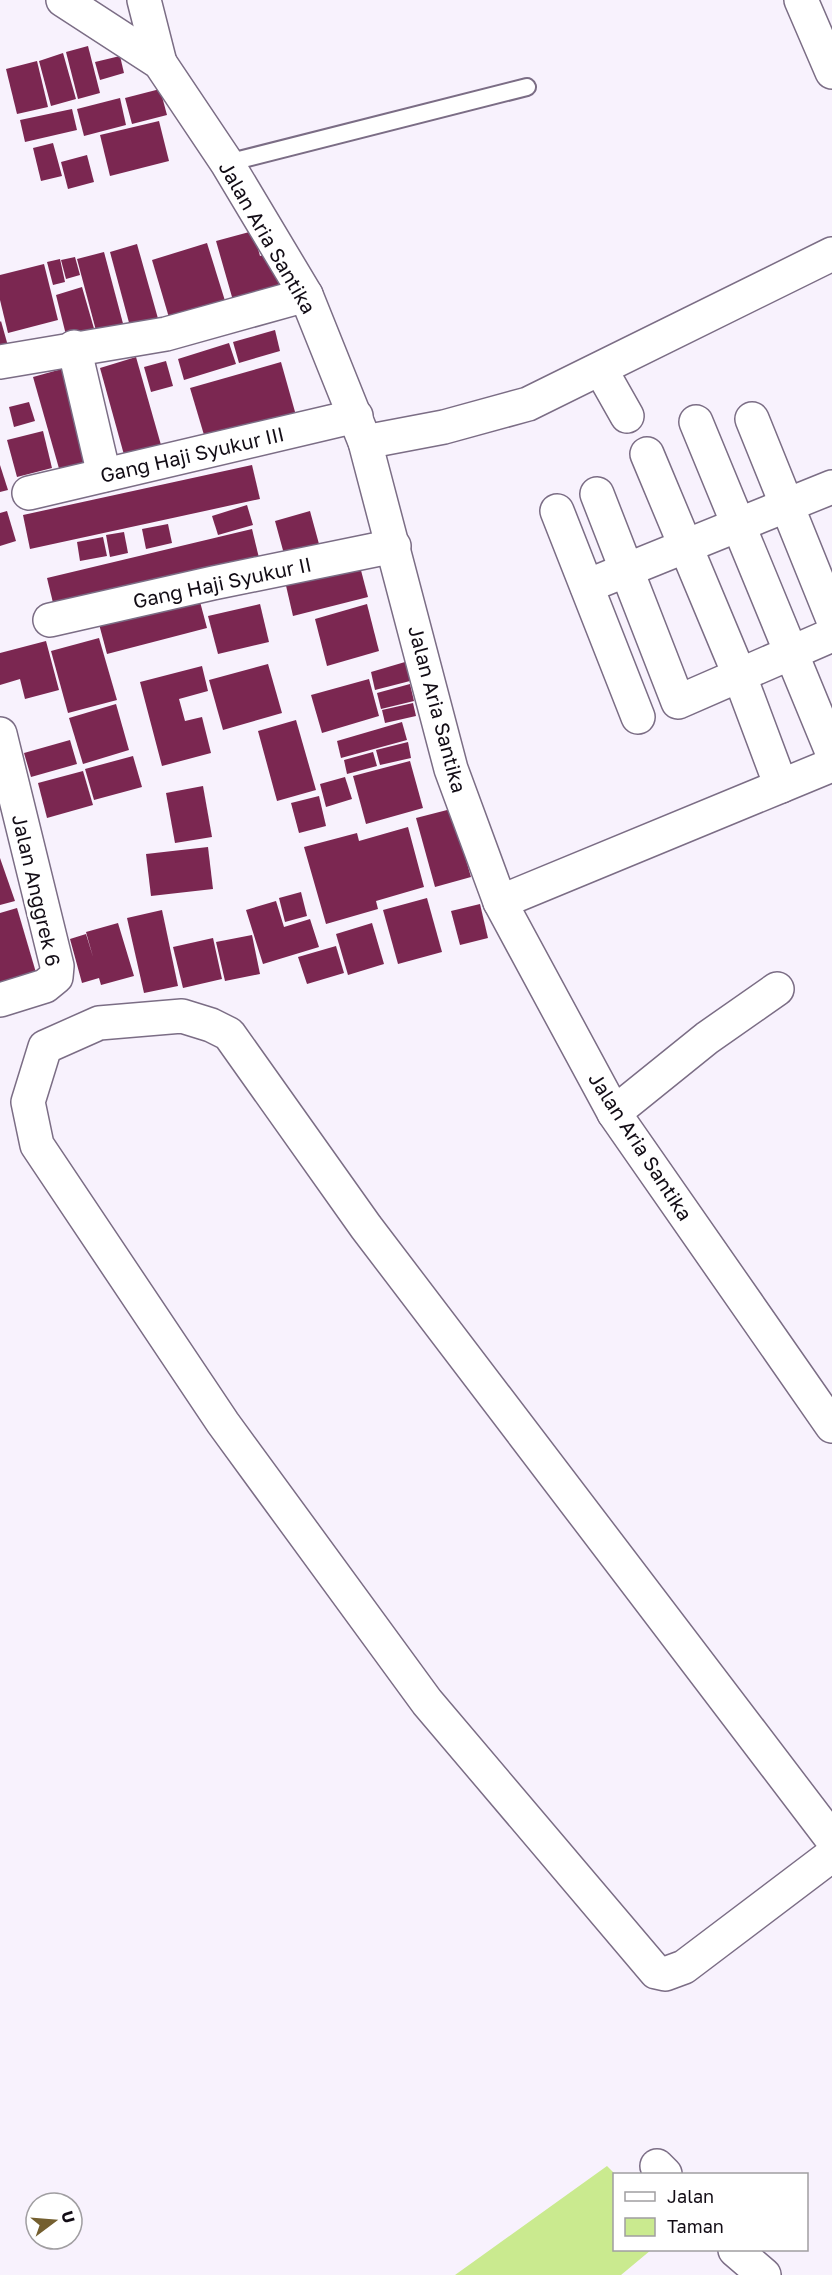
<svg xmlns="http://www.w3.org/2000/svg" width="832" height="2275" font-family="'Golos Text',sans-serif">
<rect width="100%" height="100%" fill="#f8f2fd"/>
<!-- green -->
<polygon fill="#caea8f" points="607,2166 615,2174 614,2250 651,2250 621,2275 455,2275"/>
<!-- building -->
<g fill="#7b2751">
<polygon points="88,46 100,93 78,99 66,52"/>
<polygon points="63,53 76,99 51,106 39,61"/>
<polygon points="120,56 124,73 100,80 95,62"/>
<polygon points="37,61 48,107 17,114 6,69"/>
<polygon points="160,89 167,115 132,124 125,98"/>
<polygon points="120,98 126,125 84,136 77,109"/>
<polygon points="72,109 77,130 25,142 20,120"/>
<polygon points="159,121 169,161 110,176 100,135"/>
<polygon points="53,143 62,176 41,181 33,148"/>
<polygon points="87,155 94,182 68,189 61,162"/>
<polygon points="253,231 260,256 270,253 281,291 234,304 216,241"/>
<polygon points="207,243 226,304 170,321 152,260"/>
<polygon points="137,244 159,322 131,330 110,252"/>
<polygon points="104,252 125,331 98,338 77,259"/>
<polygon points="75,257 80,275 66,279 61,260"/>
<polygon points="60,259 65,282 53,285 47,262"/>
<polygon points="44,264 58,320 8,333 0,300 0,275"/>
<polygon points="82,287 95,332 67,339 56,295"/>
<polygon points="1,321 8,346 0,348 0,322"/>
<polygon points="275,330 280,351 239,363 233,342"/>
<polygon points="229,343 236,364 184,380 178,359"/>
<polygon points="136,357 163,452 126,462 100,368"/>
<polygon points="166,361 173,386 151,392 144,367"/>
<polygon points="281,362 297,419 207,445 190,388"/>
<polygon points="69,367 98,469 62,479 33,377"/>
<polygon points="29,402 35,421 14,427 9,407"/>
<polygon points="43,431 52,468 17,477 7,440"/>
<polygon points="0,465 8,490 0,492"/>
<polygon points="252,465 260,499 30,549 23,515"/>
<polygon points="247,505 253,525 218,535 212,516"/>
<polygon points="7,511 16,541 0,546 0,513"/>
<polygon points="310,511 319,544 284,554 275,521"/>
<polygon points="168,524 172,543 146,549 142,529"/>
<polygon points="252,529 260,562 55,611 47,578"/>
<polygon points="124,532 128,553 110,557 106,535"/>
<polygon points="103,537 107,556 80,561 77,542"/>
<polygon points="358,559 368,597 293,616 284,577"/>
<polygon points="199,598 207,628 107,654 99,624"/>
<polygon points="260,604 269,642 218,654 208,616"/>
<polygon points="367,604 379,651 327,666 315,619"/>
<polygon points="99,638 117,700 68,713 51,651"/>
<polygon points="46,641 59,690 25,699 20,679 0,685 0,653"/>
<polygon points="405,662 410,681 375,690 371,672"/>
<polygon points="268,664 282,713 223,730 209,680"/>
<polygon points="202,666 208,691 179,699 185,721 202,717 211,753 162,766 140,682"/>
<polygon points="369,679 379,716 322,733 311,695"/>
<polygon points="410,684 414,701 381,709 377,693"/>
<polygon points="413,703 416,716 385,723 382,710"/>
<polygon points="116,704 129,750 83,764 69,718"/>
<polygon points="296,720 316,790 277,801 258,731"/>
<polygon points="402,722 407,740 341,758 337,741"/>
<polygon points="70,740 77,764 31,777 24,753"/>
<polygon points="408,742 411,758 380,765 376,750"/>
<polygon points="373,752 377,766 347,774 344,760"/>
<polygon points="133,756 142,787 94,800 85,769"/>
<polygon points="410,761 423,808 366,824 353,776"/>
<polygon points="83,771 93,805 47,818 38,783"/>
<polygon points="345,777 352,799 326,807 320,784"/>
<polygon points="203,786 212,837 175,843 166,793"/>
<polygon points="319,796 326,826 299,833 291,803"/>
<polygon points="451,809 471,877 435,887 416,818"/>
<polygon points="408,827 424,887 376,901 378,909 326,924 304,847 357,833 359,841"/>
<polygon points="208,847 213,889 151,896 146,854"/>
<polygon points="0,858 15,901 0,905"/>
<polygon points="301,892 307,916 285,922 279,898"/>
<polygon points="427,898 442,952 398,964 383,910"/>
<polygon points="276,901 284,927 310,919 319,947 263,964 246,910"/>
<polygon points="480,904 488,938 460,945 451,911"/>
<polygon points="17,908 37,976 0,987 0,913"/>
<polygon points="162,910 178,986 144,993 127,918"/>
<polygon points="118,923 134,976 101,985 99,978 82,983 70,939 86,934 93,957 86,932"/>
<polygon points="372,923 384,964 348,975 336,934"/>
<polygon points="252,935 260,974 225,981 216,942"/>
<polygon points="213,938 222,979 183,988 173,947"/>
<polygon points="336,946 344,973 307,984 298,957"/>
</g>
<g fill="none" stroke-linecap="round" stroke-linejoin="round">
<!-- lane casing -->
<g stroke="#7b6d85" stroke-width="20">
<polyline id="lane" points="227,163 527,87"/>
</g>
<!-- street casing -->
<g stroke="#7b6d85" stroke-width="36">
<g id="street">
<polyline points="144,0 160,63"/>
<polyline points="801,0 832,72"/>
<polyline points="74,347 104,475"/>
<polyline points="0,362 166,334 306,295"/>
<polyline points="601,370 627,416"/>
<polyline points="752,419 832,617"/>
<polyline points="696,422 832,752"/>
<polyline points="365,442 444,427 528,404 832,254"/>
<polyline points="29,493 356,416"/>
<polyline points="597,494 678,702 832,635"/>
<polyline points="557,511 638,717"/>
<polyline points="587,586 832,487"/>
<polyline points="50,620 213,583 394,546"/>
<polyline points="0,734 57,966 56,977 45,986 0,1000"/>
<polyline points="781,786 832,765"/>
<polyline points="500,902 781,786 739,674 647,454"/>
<polyline points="614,1113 707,1038 777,989"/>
<polyline points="832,1839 366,1227 229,1034 211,1025 182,1016 99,1023 45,1047 28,1102 37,1145 223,1423 427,1702 656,1972 665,1974 684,1967 832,1855"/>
<polyline points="657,2166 665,2174"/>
<polyline points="735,2250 764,2275"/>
</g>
</g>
<!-- secondary casing -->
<g stroke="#7b6d85" stroke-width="36">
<polyline id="secondary" points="63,0 160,63 227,163 306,295 365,442 451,769 500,902 614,1113 832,1426"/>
</g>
<!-- lane -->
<use href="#lane" stroke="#fff" stroke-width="16"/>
<!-- street -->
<use href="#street" stroke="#fff" stroke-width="33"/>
<!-- secondary -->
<use href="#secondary" stroke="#fff" stroke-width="33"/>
</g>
<g text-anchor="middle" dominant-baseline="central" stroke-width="6" stroke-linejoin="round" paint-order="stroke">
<!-- street labels -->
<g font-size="20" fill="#120c15" stroke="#fff">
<text transform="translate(268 237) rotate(60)">Jalan Aria Santika</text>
<text transform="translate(192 454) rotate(-13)">Gang Haji Syukur III</text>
<text transform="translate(222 582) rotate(-12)">Gang Haji Syukur II</text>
<text transform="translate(438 709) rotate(75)">Jalan Aria Santika</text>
<text transform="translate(37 890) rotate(77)">Jalan Anggrek 6</text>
<text transform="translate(641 1146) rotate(57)">Jalan Aria Santika</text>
</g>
</g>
<!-- legend -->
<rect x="613" y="2173" width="195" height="78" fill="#ffffff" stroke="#a09ea1" stroke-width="1.5"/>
<rect x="625" y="2192" width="30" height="9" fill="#ffffff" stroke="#a09ea1" stroke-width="1.5"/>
<text x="667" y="2203" font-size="18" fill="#120c15">Jalan</text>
<rect x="625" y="2218" width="30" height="18" fill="#caea8f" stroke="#a09ea1" stroke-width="1.5"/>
<text x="667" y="2233" font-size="18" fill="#120c15">Taman</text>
<!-- north arrow -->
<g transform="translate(54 2221) rotate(74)"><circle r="28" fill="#ffffff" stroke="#a09ea1" stroke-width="1.5"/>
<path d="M0-4.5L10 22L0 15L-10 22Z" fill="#745f2f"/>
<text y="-9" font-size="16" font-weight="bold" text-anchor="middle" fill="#120c15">U</text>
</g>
</svg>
